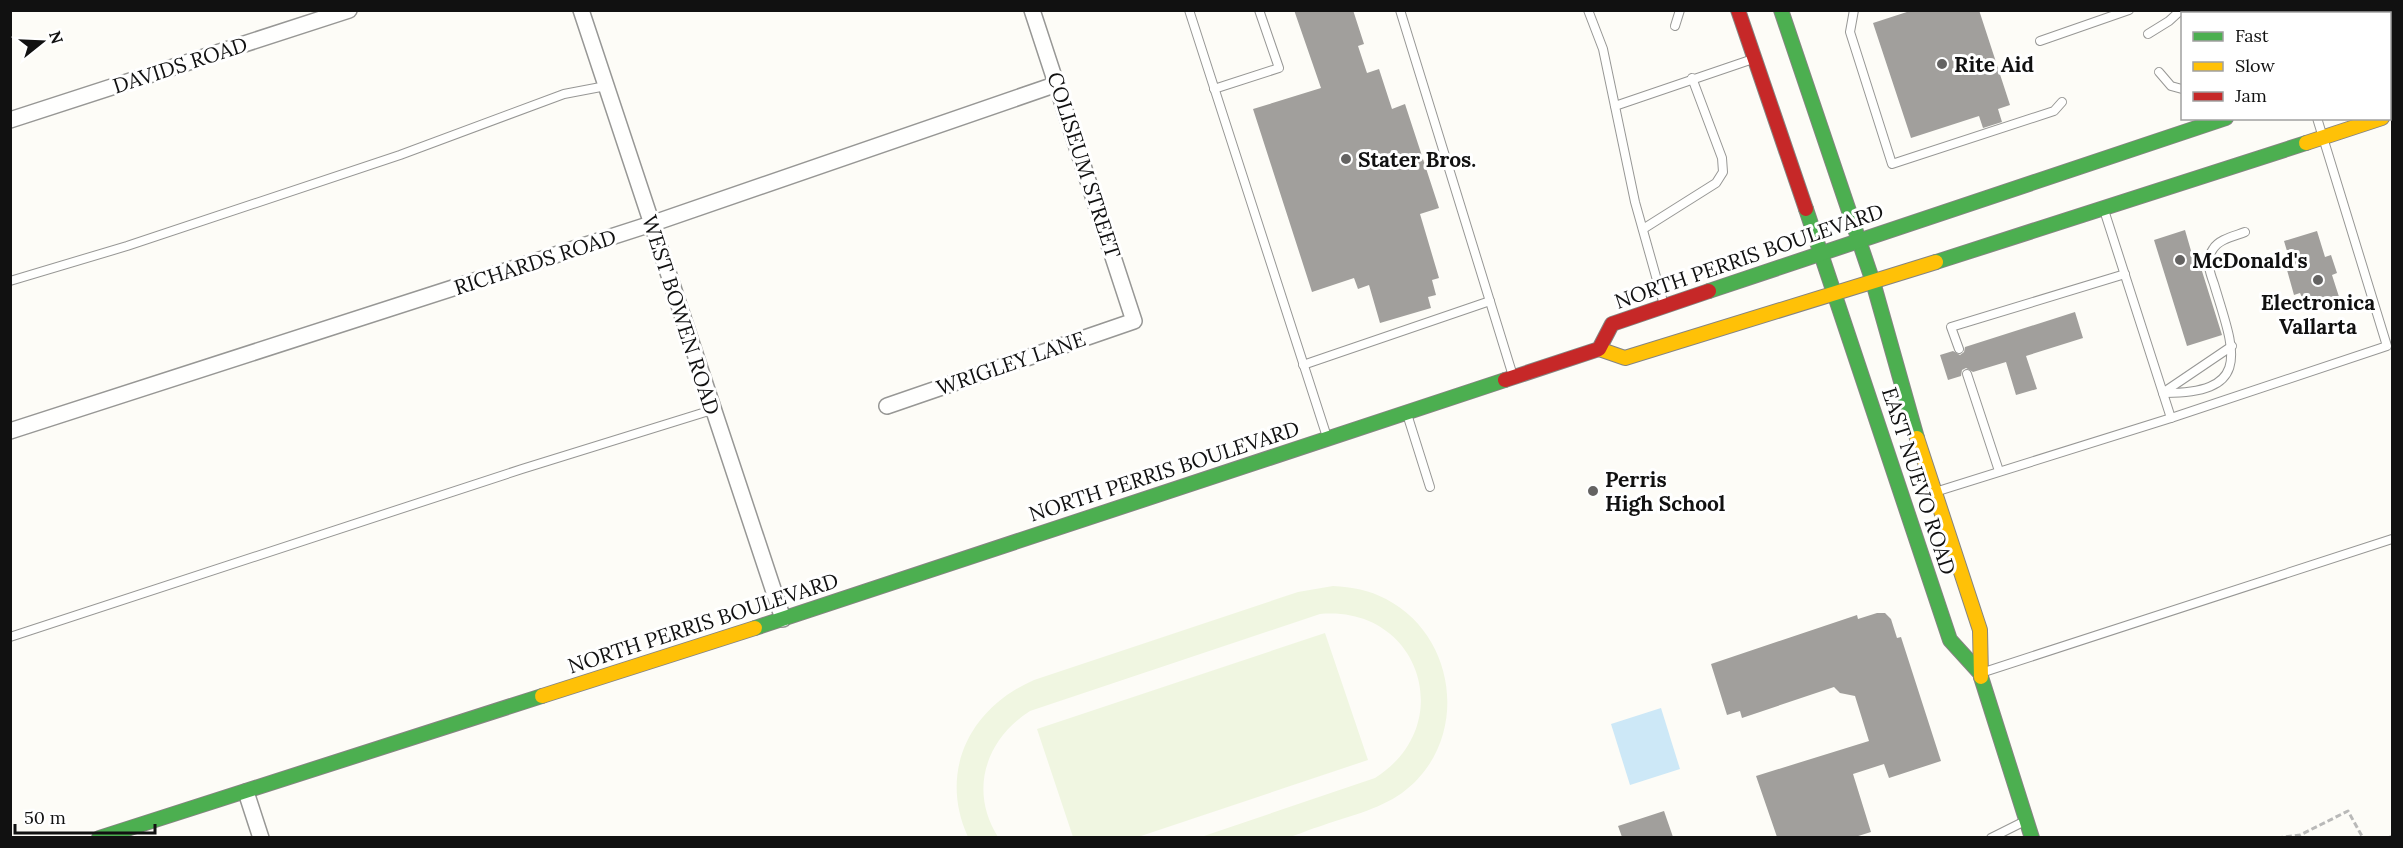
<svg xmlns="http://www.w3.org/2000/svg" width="2403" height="848" font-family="Lora,serif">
<rect width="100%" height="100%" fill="#fdfcf7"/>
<!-- pitch -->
<g fill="#f0f6e1">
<path d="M1333,586C1352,587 1369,590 1386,599C1459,637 1470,743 1402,793C1378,810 1346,817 1318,827C1307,830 1295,837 1283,838C1256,840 1228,838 1201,837L1375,778C1459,725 1420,605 1320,614L1030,711C985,740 969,791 998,837H968C938,771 970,708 1034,680L1298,592Z"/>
<polygon points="1325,633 1368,760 1138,837 1073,837 1037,729"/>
</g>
<!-- water -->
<polygon fill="#cde8f7" points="1661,708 1680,769 1630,785 1611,724"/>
<!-- building -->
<g fill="#a19f9c">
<polygon points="1294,10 1353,10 1364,44 1358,46 1367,73 1379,69 1392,109 1405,104 1439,208 1420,214 1439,278 1432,280 1436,295 1428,297 1431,308 1380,323 1369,285 1358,289 1354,278 1312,292 1253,109 1321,88"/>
<polygon points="1913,10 1979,10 2010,105 1998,109 2002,122 1983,128 1979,116 1911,138 1873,23"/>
<polygon points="2185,230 2196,268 2201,268 2222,335 2187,346 2154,240"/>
<polygon points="2317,231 2325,257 2331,255 2337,273 2332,275 2341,303 2324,309 2320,296 2304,302 2300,293 2294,295 2287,270 2292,268 2284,241"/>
<polygon points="2075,312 2083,338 2026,356 2037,389 2016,395 2006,362 1973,372 1966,368 1962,370 1961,376 1948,380 1940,355 1953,351 1960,355 1964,352 1965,347"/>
<polygon points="1877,613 1885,613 1891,619 1897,638 1901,637 1941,761 1889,778 1884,764 1853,774 1871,832 1855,837 1777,837 1756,776 1869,741 1855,696 1840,693 1834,687 1742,718 1740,711 1727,715 1711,664 1857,615 1858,619"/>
<polygon points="1664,811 1673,837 1622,837 1618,826"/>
</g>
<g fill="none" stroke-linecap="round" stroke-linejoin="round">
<!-- lane casing -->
<g stroke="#979795" stroke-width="10">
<g id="lane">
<polyline points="1189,10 1327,437"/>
<polyline points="1400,10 1513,376"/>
<polyline points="1588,10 1603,49 1635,202 1664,305"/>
<polyline points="1854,10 1850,32 1892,164 2054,111 2062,102"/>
<polyline points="2228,10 2229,14"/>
<polyline points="2271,10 2272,14"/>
<polyline points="2303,10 2303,14"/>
<polyline points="2349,10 2350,14"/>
<polyline points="1675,26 1680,10"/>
<polyline points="2390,27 2392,26"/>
<polyline points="2148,34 2169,21 2181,10"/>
<polyline points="2040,41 2129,10"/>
<polyline points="2159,72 2171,86 2182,89"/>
<polyline points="1214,89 1279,68 1259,10"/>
<polyline points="1615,106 1753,59"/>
<polyline points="2104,210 2171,418"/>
<polyline points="1643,229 1716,183 1723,172 1722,158 1692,78"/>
<polyline points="10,281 127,246 400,155 564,94 606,86"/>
<polyline points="1959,349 1951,327 2125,274"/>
<polyline points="1303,365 1490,301"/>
<polyline points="1967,374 1999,471"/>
<polyline points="2164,392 2232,346"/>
<path d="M2163,393C2256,394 2233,348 2214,284C2210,273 2205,260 2213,249C2219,239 2235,236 2245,232"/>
<polyline points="1407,414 1430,487"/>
<polyline points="1935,492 2171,418 2387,346 2317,118"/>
<polyline points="10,637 522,469 712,410"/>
<polyline points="1981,673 2392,539"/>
<polyline points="1991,838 2025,821"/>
</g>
</g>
<!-- street casing -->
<g stroke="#979795" stroke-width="18">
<g id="street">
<polyline points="581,10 783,619"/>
<polyline points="10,120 349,10"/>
<polyline points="887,406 1134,321 1032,10"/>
<polyline points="10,431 651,224 1057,84"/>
<polyline points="246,792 261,838"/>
</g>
</g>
<!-- fast casing -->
<g stroke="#858482" stroke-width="16">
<g id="fast">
<polyline points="1781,10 1873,282 1917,438"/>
<polyline points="2390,67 2392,67"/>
<polyline points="1806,209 1950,640 1980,673"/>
<polyline points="1936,262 2306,143"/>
<polyline points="1709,291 2226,118"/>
<polyline points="755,628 1505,380"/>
<polyline points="1981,677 2032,838"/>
<polyline points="99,838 542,696"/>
</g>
</g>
<!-- slow casing -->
<g stroke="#858482" stroke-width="16">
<g id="slow">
<polyline points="2306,143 2382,118"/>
<polyline points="1599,349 1625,358 1936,262"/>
<polyline points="1917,438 1980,630 1981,677"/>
<polyline points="542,696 755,628"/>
</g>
</g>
<!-- jam casing -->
<g stroke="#858482" stroke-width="16">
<g id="jam">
<polyline points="1738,10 1806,209"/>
<polyline points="1505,380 1599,349 1612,324 1709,291"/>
</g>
</g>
<!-- path -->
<g stroke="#b9b9b8" stroke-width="3" stroke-dasharray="6 3" stroke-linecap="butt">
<polyline points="2277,838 2300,835 2348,811 2363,838"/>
<polyline points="2388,838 2392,836"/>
</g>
<!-- lane -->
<use href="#lane" stroke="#fffffe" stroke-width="8"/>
<!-- street -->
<use href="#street" stroke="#fffffe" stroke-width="15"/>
<!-- fast -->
<use href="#fast" stroke="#4caf50" stroke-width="14"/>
<!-- slow -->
<use href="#slow" stroke="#ffc107" stroke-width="14"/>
<!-- jam -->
<use href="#jam" stroke="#c62828" stroke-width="14"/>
</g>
<!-- markers -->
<g fill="#646362" stroke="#fff" stroke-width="2">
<circle cx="1942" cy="64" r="6"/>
<circle cx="1346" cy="159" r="6"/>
<circle cx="2180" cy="260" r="6"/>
<circle cx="2318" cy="280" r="6"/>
<circle cx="1593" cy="491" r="6"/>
</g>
<g text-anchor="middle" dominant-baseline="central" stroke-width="6" stroke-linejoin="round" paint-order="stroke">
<!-- poi labels -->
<g font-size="21" font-weight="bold" fill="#111" stroke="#fff" text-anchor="start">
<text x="1954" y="64">Rite Aid</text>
<text x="1358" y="159">Stater Bros.</text>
<text x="2192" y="260">McDonald's</text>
<text x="2318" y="302" text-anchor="middle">Electronica<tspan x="2318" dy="24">Vallarta</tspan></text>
<text x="1605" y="479">Perris<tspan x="1605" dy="24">High School</tspan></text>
</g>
<!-- street labels -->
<g font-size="21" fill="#111" stroke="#fff">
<text transform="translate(180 65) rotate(-18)">DAVIDS ROAD</text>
<text transform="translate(1084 165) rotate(72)">COLISEUM STREET</text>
<text transform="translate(1749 256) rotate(-19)">NORTH PERRIS BOULEVARD</text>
<text transform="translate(535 262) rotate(-18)">RICHARDS ROAD</text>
<text transform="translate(681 315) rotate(72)">WEST BOWEN ROAD</text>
<text transform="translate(1011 363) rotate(-19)">WRIGLEY LANE</text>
<text transform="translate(1164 471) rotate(-18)">NORTH PERRIS BOULEVARD</text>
<text transform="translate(1919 481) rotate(72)">EAST NUEVO ROAD</text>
<text transform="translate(703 623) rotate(-18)">NORTH PERRIS BOULEVARD</text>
</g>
</g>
<!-- border -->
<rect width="2403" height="848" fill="none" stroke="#111111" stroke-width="24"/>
<!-- legend -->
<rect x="2181" y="12" width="210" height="108" fill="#ffffff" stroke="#a0a0a0" stroke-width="1.5"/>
<rect x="2193" y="32" width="30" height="9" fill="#4caf50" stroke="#a0a0a0" stroke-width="1.5"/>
<text x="2235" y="42" font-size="18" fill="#111111">Fast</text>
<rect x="2193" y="62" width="30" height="9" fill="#ffc107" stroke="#a0a0a0" stroke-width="1.5"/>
<text x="2235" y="72" font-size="18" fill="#111111">Slow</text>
<rect x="2193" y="92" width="30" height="9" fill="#c62828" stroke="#a0a0a0" stroke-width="1.5"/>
<text x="2235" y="102" font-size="18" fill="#111111">Jam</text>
<!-- north arrow -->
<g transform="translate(42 42) rotate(72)" stroke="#ffffff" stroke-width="4.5" paint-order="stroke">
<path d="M0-4.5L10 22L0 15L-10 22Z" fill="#111111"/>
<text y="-9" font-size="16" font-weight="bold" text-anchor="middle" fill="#111111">N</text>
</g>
<!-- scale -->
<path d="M15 824v9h140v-9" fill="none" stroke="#111111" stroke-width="3"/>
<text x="24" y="824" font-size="18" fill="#111111" stroke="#ffffff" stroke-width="4.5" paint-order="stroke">50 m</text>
</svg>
